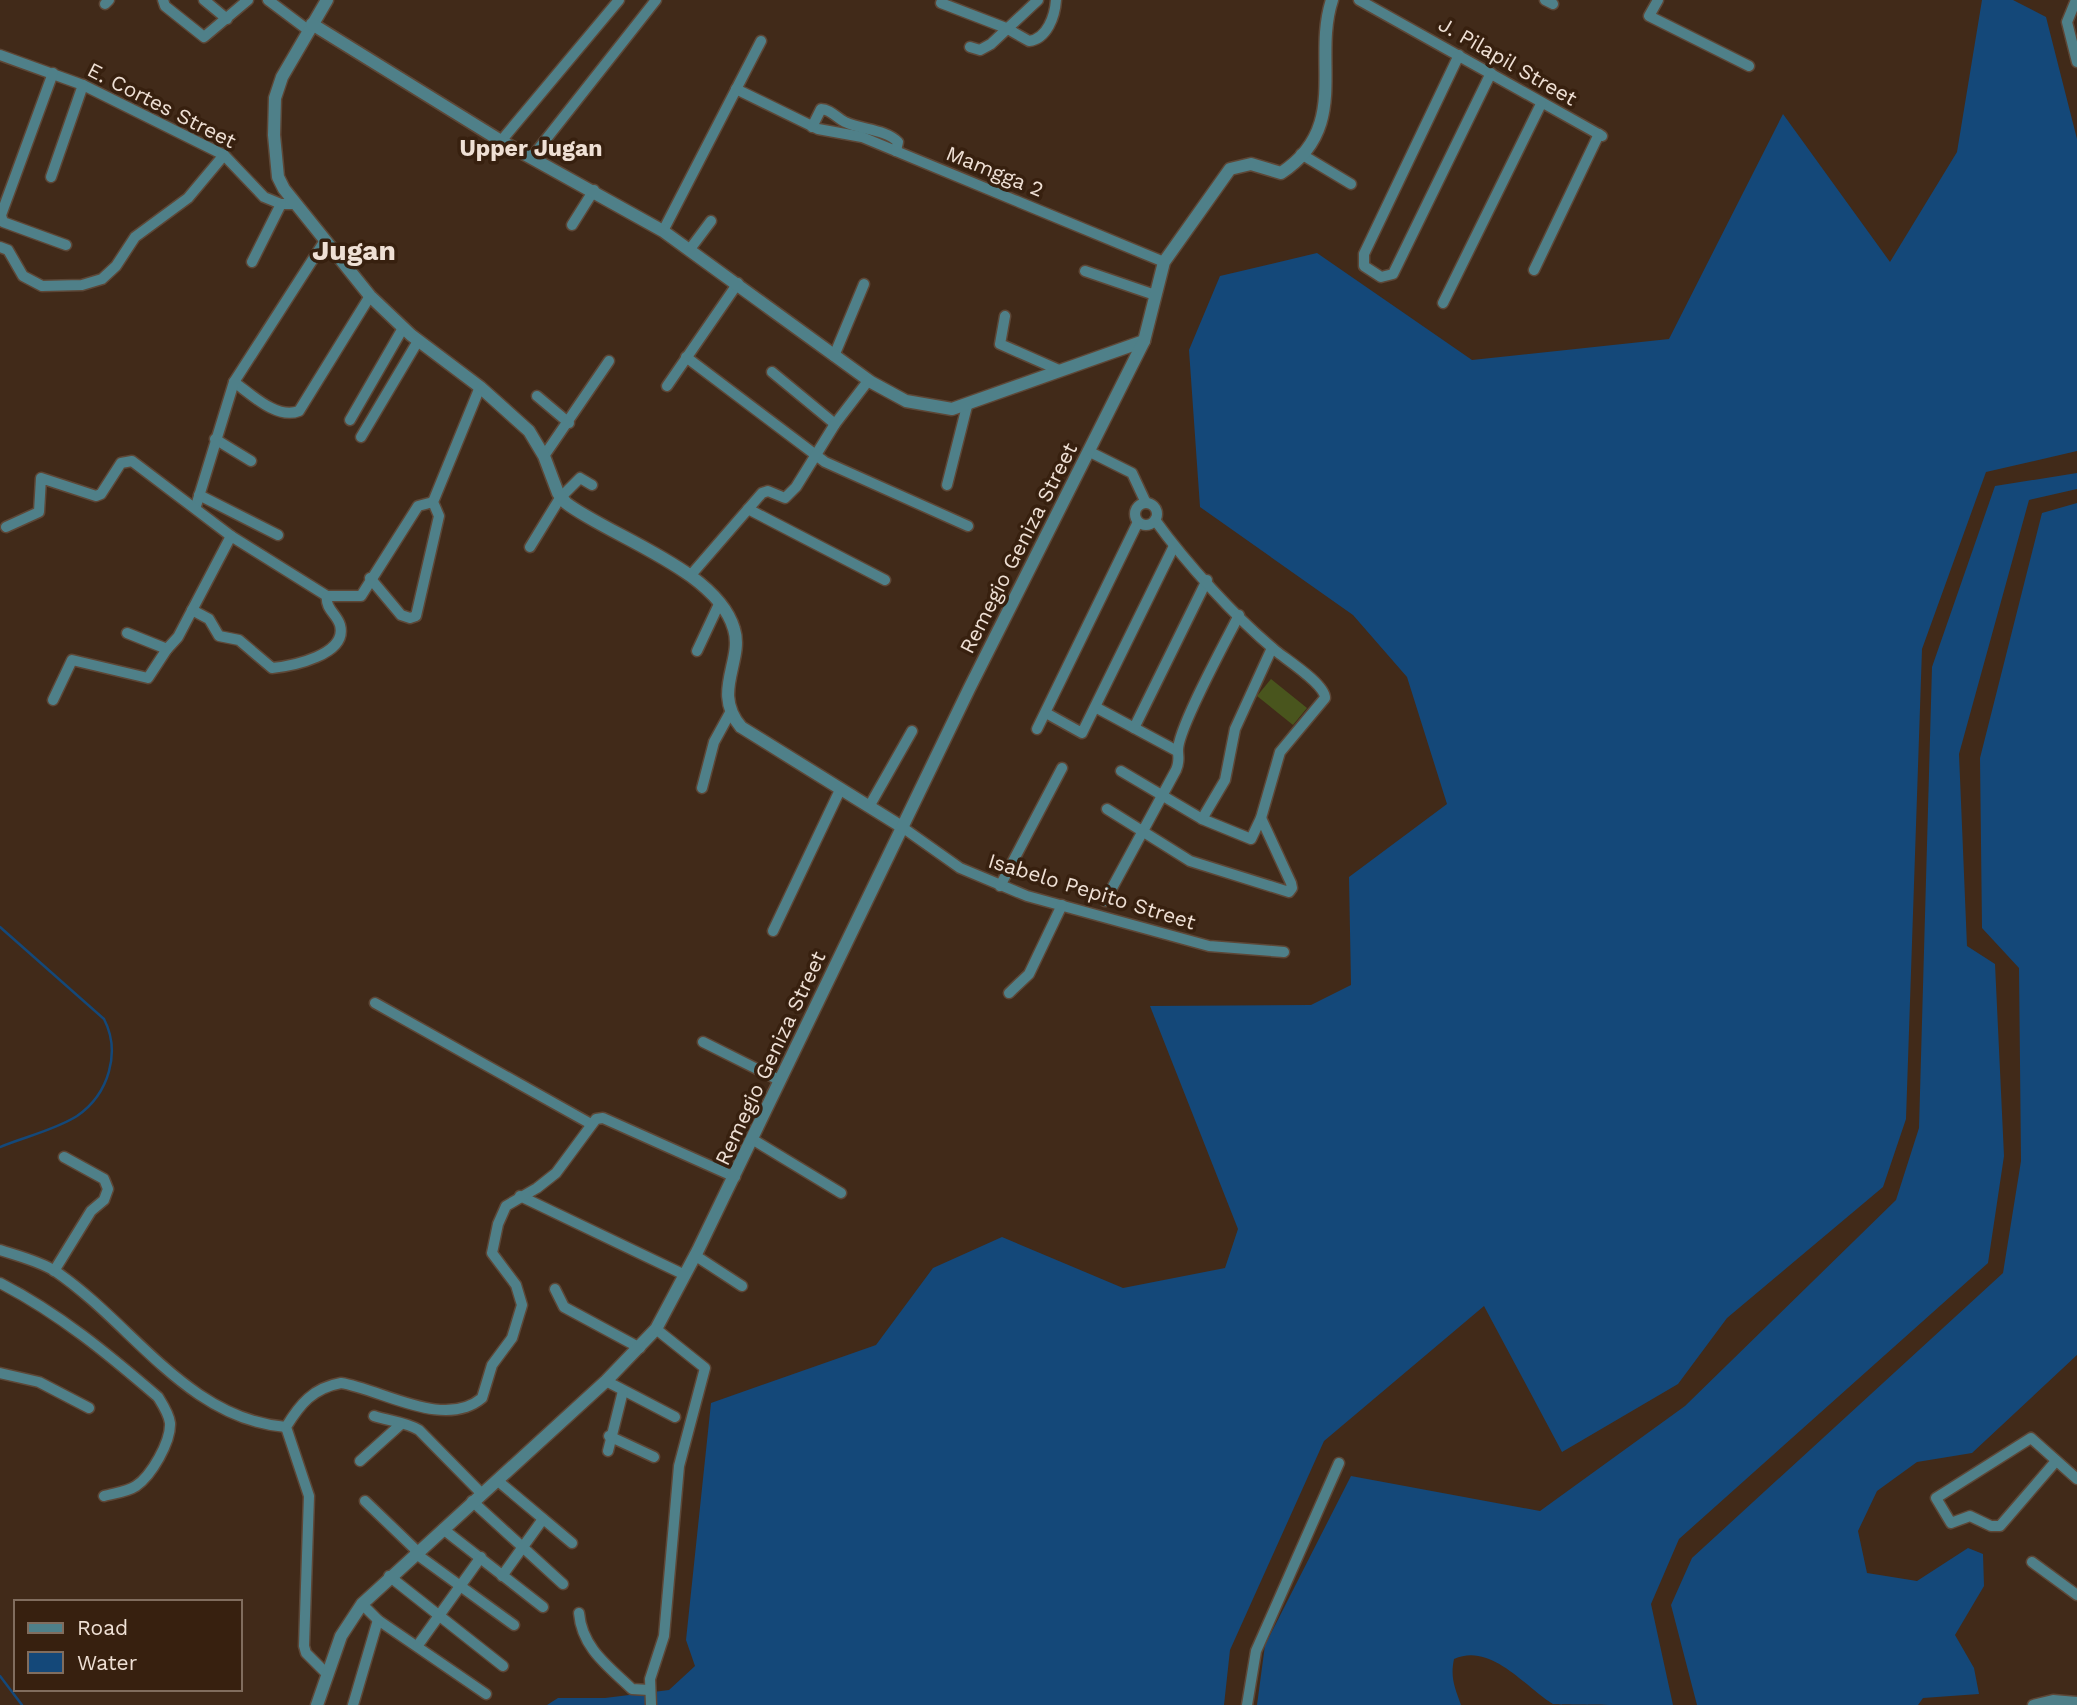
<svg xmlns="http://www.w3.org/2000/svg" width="2077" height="1705" font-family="'Work Sans',sans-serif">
<rect width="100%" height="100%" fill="#412a19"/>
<!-- green -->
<polygon fill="#49551d" points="1271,679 1307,708 1293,725 1257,696"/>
<!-- water -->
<g fill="#144879">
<polygon points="1982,0 2013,0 2046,17 2077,139 2077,451 1986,472 1922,649 1906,1119 1883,1187 1727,1318 1678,1384 1562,1452 1484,1306 1324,1441 1230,1650 1224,1705 547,1705 558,1698 605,1698 669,1690 695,1666 686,1640 711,1403 876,1345 933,1268 1002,1237 1123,1288 1225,1268 1238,1229 1150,1006 1311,1005 1351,985 1349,877 1447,804 1407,677 1353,615 1200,507 1189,350 1220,276 1317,253 1472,360 1669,339 1783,114 1890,262 1957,152"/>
<path d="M2077,473V489L2029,500L1959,754L1967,946L1995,964L2004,1156L1988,1263L1679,1539L1651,1604L1673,1705C1656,1705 1560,1705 1553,1704C1525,1687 1491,1642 1454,1659C1450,1678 1455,1688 1461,1705H1257L1265,1645L1351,1476L1540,1511L1685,1406L1896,1200L1919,1128L1932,667L1995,486Z"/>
<polygon points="2077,503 2077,1355 1972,1453 1917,1462 1877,1491 1858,1531 1867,1573 1917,1581 1968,1548 1983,1554 1984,1586 1955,1635 1974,1668 1979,1694 1923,1698 1918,1705 1697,1705 1671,1605 1692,1558 2003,1273 2021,1161 2019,968 1982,928 1980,758 2042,513"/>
</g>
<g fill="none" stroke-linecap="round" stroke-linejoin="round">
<!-- stream -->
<g stroke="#144879" stroke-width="2.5">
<path d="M0,927L104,1019C121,1052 109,1094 77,1116C55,1130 24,1137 0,1147"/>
<polyline points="0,1676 22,1705"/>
</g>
<!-- minor casing -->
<g stroke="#5d4737" stroke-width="13">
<g id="minor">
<polyline points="163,0 165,6 204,37 248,0"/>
<polyline points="204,0 227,19"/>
<polyline points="268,0 308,30"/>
<polyline points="1359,0 1602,136"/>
<polyline points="1545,0 1553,4"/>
<polyline points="1658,0 1649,16 1749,66"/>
<polyline points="2076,0 2067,22 2077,62"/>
<path d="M941,3L1006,28L1029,41C1047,39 1055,16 1056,0"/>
<polyline points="105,4 109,0"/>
<polyline points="970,47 980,50 991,44 1038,0"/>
<polyline points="0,55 83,85 224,155 264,197 281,204 294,204"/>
<polyline points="1459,55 1364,254 1364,266 1381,277 1393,274 1491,73"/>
<polyline points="53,73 1,215 3,222 66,245"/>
<polyline points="736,89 818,129 862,137 1164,262"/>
<path d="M812,127L821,109C830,109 837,118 845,122C862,130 885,129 898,142L896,151"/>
<polyline points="501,141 619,0"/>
<polyline points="1301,154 1351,184"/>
<polyline points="532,157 656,0"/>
<polyline points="51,177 83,85"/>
<polyline points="572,225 594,190"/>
<polyline points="663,231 761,41"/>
<polyline points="0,247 8,250 23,276 42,286 82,285 102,279 116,266 135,237 188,198 224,155"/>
<polyline points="690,249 711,221"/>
<polyline points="252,262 281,204"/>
<polyline points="1534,270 1599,134"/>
<polyline points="1085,271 1155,295"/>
<polyline points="1443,303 1541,104"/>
<polyline points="1005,316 1000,344 1059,370"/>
<polyline points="834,356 864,284"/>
<polyline points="686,357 825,462 968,526"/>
<polyline points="772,372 835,424"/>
<path d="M234,382C251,394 277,420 299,411L370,296"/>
<polyline points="667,386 738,283"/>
<polyline points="537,396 569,423"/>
<polyline points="350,420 403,328"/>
<polyline points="361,437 418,341"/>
<polyline points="215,439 251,461"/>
<polyline points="1088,451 1132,473 1146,503"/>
<polyline points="544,456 609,361"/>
<polyline points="947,485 967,406"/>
<polyline points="199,495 278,535"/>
<circle cx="1146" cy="514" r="11"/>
<polyline points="196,506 234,382 324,242"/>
<polyline points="748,509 885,580"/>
<polyline points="6,527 39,512 41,478 96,496 101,494 121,463 132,461 231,536 327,596 361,596 418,506 433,502"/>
<polyline points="530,547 560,498 580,478 592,485"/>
<polyline points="690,576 762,493 768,491 785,498 796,487 835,424 868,381"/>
<polyline points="370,578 401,615 410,618 416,616 439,516 433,502 480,387"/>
<path d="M192,610L209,619L219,636L239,640L272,668C292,666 348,655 340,625C337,614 325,609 327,596"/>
<polyline points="127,633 167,649 178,637 231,536"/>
<polyline points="697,651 719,604"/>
<polyline points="53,700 72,660 148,678 167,649"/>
<polyline points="1097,708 1177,751"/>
<polyline points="1046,713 1082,733 1174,546"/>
<polyline points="1134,728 1207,580"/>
<polyline points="1037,729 1138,522"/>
<path d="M1121,771L1202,819L1251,839L1261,818L1280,752L1325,698C1325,684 1287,660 1276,651C1235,617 1186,563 1155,520"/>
<polyline points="702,788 714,742 731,711"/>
<polyline points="870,805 912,731"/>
<polyline points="1107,809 1190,861 1289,892 1292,888 1291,883 1261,818"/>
<polyline points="1202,819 1225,780 1235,729 1272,648"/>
<polyline points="902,827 960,868 1027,896 1209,946 1284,952"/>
<polyline points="1000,886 1062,768"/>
<path d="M1105,901L1176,770C1180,761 1178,758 1178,750C1178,728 1227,639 1239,615"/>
<polyline points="773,931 840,790"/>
<polyline points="1009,993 1029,974 1062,905"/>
<polyline points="375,1003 591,1124"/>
<polyline points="703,1042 779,1080"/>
<polyline points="752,1139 841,1193"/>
<polyline points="520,1196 685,1275"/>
<path d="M0,1250C18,1256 39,1261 55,1271C132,1323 187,1419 286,1427"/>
<polyline points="696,1256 742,1286"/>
<polyline points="54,1271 91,1211 104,1200 108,1189 104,1179 64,1157"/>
<path d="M0,1283C60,1314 108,1354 158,1397C163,1405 169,1414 170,1423C171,1442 151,1476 136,1486C127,1492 114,1493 104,1496"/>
<polyline points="555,1289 564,1307 640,1348"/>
<polyline points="0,1373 39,1382 89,1408"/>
<polyline points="606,1381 675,1417"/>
<path d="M374,1416C389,1421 406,1422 419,1430L482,1494"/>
<polyline points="609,1436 654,1457"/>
<polyline points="608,1451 623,1391"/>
<polyline points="360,1461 400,1425"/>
<polyline points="2056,1461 2000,1526 1991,1526 1970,1516 1951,1523 1936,1498 2031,1438 2077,1479"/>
<polyline points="498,1481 572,1543"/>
<polyline points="365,1501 417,1551"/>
<polyline points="472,1501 563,1584"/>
<polyline points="443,1529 543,1607"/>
<polyline points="415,1553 514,1625"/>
<polyline points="2032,1562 2077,1595"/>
<polyline points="389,1576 503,1666"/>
<polyline points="502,1576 543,1519"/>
<polyline points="362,1604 378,1620 486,1694"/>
<path d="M579,1613C582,1648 608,1666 632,1689L649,1690"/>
<polyline points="418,1645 481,1557"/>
<path d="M328,1675L306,1653L304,1646L309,1496L286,1427C300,1404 313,1388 341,1383C381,1389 444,1430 482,1398L492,1365L512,1338L522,1305L516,1285L492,1253L498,1224L506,1206L537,1188L556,1173L596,1119L603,1118L735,1177"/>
<polyline points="353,1705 378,1620"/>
<polyline points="651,1705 650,1679 664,1636 679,1466 705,1368 656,1329"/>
<polyline points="1247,1705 1256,1651 1339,1463"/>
<polyline points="2033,1705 2053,1700 2077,1702"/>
</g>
</g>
<!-- tertiary casing -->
<g stroke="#5d4737" stroke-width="15">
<g id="tertiary">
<path d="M327,0L282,77L275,98L274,135L278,177L284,189L370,296L411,335L480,387L529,431L544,456L558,493L566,503C611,537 717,570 734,629C744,661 711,692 741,727L902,827"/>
<polyline points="312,24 501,141 663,231 871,382 906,401 952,409 1144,341"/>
<path d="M317,1705L341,1636L362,1604L606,1381L656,1329L698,1250L969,689L1144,341L1164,262L1230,169L1251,164L1281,173C1351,127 1312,61 1332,0"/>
</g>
</g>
<!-- minor -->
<use href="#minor" stroke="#4f8089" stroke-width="10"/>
<!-- tertiary -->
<use href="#tertiary" stroke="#4f8089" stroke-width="12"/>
</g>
<g text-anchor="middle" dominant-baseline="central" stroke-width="7" stroke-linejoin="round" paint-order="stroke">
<!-- street labels -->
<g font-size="21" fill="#efe0d5" stroke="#37200f">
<text transform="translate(1508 61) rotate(30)">J. Pilapil Street</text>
<text transform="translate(162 105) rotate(27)">E. Cortes Street</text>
<text transform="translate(995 171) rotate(22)">Mamgga 2</text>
<text transform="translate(1018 548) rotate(-63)">Remegio Geniza Street</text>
<text transform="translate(1092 891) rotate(17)">Isabelo Pepito Street</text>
<text transform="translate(770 1058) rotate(-65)">Remegio Geniza Street</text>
</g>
<!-- neighbourhood labels -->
<g font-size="23" font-weight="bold" fill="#efe0d5" stroke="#37200f">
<text x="531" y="148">Upper Jugan</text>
</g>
<!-- district labels -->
<g font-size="28" font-weight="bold" fill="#efe0d5" stroke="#37200f">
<text x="354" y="250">Jugan</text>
</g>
</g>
<!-- legend -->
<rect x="14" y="1600" width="228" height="91" fill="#37200f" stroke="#816d5e" stroke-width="2"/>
<rect x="28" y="1623" width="35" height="10" fill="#4f8089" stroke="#816d5e" stroke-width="2"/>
<text x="77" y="1635" font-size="21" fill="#efe0d5">Road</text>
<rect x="28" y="1652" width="35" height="21" fill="#144879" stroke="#816d5e" stroke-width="2"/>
<text x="77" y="1670" font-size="21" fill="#efe0d5">Water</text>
</svg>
